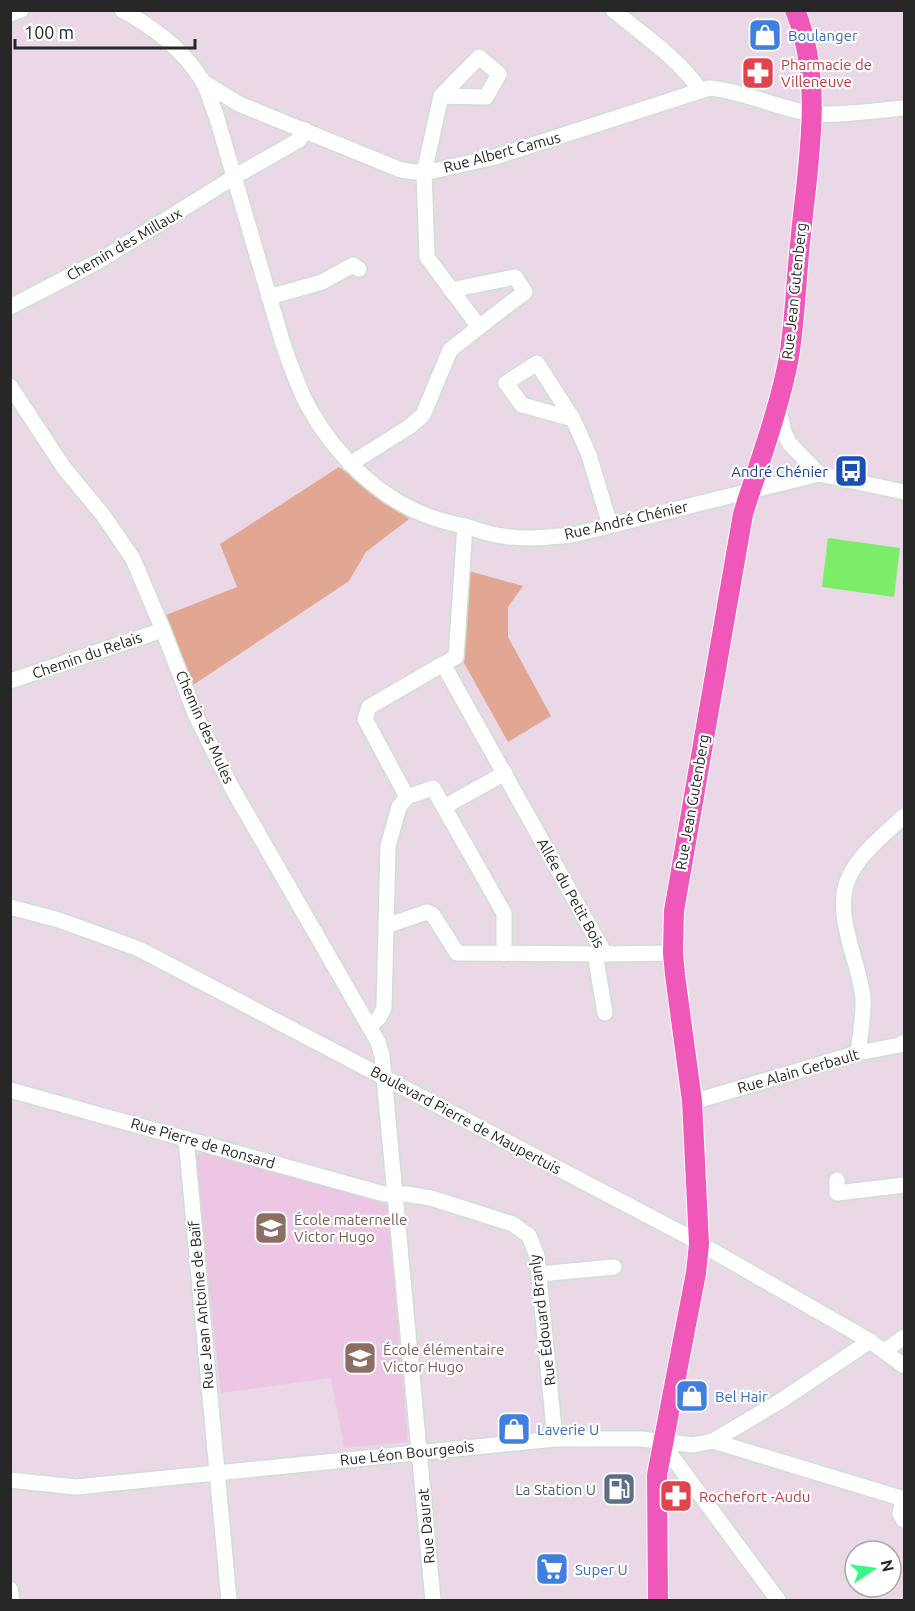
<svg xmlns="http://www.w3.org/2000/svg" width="915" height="1611" font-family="Ubuntu,sans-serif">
<rect width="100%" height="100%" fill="#ead8e7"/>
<!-- education -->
<polygon fill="#ecc6e2" points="203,1152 388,1203 408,1442 344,1448 331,1378 221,1393 194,1157"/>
<!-- green -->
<g fill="#e1a793">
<polygon points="339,467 409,519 366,552 349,581 193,685 166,615 237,587 220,544"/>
<polygon points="469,571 523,586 508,607 508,637 551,716 508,742 464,663"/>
</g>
<!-- water -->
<polygon fill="#7ced69" points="828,538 900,548 894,597 822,587"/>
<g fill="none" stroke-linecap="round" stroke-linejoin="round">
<!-- minor casing -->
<g stroke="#cde0d5" stroke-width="18">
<g id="minor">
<path d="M122,10C154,28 182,48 202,80C208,90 211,103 216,115L283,344C291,366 298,388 309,408C335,454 377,497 428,516C441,521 455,524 468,527C479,530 491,535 503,536C526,540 549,537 572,535L819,474L904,492"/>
<path d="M613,10C643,35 678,58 700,90"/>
<polyline points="10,14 21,10"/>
<path d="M203,82L239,104L401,170L424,173L495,157L709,88C743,91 774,107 808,113C832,117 878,110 904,108"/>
<polyline points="451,290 515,277 525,292 479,327"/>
<polyline points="269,297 322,282 353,265 359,269"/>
<polyline points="10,307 99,261 234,177 299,140 305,130"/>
<polyline points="10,386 64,468 103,515 133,559 163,630 196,716 232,788 378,1042 382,1056 433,1600"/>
<polyline points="778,406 784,432 789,443 819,474"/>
<polyline points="573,419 522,405 506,383 537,363 573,419 589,455 610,525"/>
<polyline points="350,464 409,427 423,415 450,350 479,327 427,257 424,173 441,96 479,57 499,74 486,97 441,96"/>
<polyline points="443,664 456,657 465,526"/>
<polyline points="10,681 163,630"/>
<polyline points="407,797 365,719 369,707 443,664 605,954 673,953"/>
<polyline points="444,807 505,773"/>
<polyline points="10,907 59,920 139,949 685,1235 870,1341 904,1366"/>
<polyline points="386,926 427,912 433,915 457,953 605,954"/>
<polyline points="595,954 605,1013"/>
<polyline points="369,1026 379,1018 384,1008 388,846 399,807 407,797 433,788 504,913 504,954"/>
<path d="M858,1053C860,1035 864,1016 863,998C859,960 832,913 849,877C860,853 886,833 904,816"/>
<polyline points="10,1090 384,1194 406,1194 431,1198 513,1224 529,1236 537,1256 555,1439"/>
<polyline points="692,1101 703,1099 858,1053 900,1045 904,1042"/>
<polyline points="186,1138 229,1600"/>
<polyline points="837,1180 837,1193 904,1185"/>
<polyline points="539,1274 614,1267"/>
<polyline points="886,1350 904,1337"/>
<polyline points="713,1441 782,1400 870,1341"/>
<polyline points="662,1443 778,1600"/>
<polyline points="10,1480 76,1487 555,1439 641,1439 693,1445 713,1441 904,1499"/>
<polyline points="903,1498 900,1514 904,1520"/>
<polyline points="10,1589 12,1600"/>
</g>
</g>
<!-- major casing -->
<g stroke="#fff" stroke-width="22">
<path id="major" d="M658,1600L657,1475L696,1273L699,1244L692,1101L675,975L673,953L674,911L743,514C759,463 779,410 789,357C795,320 796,281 800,244C807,167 825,84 795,10"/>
</g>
<!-- minor -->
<use href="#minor" stroke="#fff" stroke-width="15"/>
<!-- major -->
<use href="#major" stroke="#ef57b9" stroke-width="20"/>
</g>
<!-- icons -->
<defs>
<g id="shop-square" transform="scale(1.725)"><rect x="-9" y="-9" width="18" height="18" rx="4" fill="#3f7fe0" stroke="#fff"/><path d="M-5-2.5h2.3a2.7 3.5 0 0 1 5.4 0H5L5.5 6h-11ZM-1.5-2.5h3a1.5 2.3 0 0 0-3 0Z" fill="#fff"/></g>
<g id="pharmacy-square" transform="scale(1.725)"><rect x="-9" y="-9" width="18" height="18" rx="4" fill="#e0444e" stroke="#fff"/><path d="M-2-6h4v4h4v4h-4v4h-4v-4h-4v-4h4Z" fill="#fff"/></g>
<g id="bus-square" transform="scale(1.725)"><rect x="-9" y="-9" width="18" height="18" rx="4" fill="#1a4fb4" stroke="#fff"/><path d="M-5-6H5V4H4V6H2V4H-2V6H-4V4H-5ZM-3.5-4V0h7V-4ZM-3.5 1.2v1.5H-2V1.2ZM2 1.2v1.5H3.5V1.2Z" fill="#fff"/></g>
<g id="school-square" transform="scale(1.725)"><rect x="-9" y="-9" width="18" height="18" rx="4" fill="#8d6e63" stroke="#fff"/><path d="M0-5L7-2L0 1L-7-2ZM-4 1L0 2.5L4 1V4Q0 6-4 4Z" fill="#fff"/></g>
<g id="fuel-square" transform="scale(1.725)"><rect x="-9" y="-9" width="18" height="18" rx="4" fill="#5c6f8a" stroke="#fff"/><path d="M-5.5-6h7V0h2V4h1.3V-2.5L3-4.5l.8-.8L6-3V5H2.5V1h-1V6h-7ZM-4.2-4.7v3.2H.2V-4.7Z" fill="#fff"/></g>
<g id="supermarket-square" transform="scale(1.725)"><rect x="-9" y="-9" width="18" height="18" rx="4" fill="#3f7fe0" stroke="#fff"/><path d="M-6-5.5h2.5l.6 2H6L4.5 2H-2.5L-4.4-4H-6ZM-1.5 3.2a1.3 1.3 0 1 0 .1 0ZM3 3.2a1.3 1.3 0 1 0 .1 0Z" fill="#fff"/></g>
</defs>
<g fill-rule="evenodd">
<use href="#shop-square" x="765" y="35"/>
<use href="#pharmacy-square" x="758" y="73"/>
<use href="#bus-square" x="851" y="471"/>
<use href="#school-square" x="271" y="1228"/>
<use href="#school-square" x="360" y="1358"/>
<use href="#shop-square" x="692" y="1396"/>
<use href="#shop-square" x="514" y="1429"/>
<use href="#fuel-square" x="619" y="1489"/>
<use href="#pharmacy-square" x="676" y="1496"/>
<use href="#supermarket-square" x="552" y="1569"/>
</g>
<g text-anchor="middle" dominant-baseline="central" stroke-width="4.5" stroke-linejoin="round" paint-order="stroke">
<!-- shop labels -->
<g font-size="15" fill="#366cbe" stroke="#fff" text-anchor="start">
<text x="788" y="35">Boulanger</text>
<text x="715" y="1396">Bel Hair</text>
<text x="537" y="1429">Laverie U</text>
<text x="575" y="1569">Super U</text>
</g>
<!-- health labels -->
<g font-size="15" fill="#be3a42" stroke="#fff" text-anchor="start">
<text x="781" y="64">Pharmacie de<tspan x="781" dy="17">Villeneuve</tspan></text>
<text x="699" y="1496">Rochefort -Audu</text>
</g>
<!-- street labels -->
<g font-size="15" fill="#272727" stroke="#fff">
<text transform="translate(502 152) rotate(-15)">Rue Albert Camus</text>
<text transform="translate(124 244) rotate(-30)">Chemin des Millaux</text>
<text transform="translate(794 291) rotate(-84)">Rue Jean Gutenberg</text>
<text transform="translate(626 520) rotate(-13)">Rue André Chénier</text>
<text transform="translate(87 655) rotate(-19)">Chemin du Relais</text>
<text transform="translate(205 727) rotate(66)">Chemin des Mules</text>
<text transform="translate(692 802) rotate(-80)">Rue Jean Gutenberg</text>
<text transform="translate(571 893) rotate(61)">Allée du Petit Bois</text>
<text transform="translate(798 1071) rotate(-16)">Rue Alain Gerbault</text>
<text transform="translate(466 1120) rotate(28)">Boulevard Pierre de Maupertuis</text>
<text transform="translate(203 1143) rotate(16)">Rue Pierre de Ronsard</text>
<text transform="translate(201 1305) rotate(-95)">Rue Jean Antoine de Baïf</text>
<text transform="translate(542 1320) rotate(-97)">Rue Édouard Branly</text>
<text transform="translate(407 1453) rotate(-6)">Rue Léon Bourgeois</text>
<text transform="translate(426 1526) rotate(-95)">Rue Daurat</text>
</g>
<!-- transit labels -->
<g font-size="15" fill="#164399" stroke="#fff" text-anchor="end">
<text x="828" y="471">André Chénier</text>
</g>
<!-- education labels -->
<g font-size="15" fill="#785e54" stroke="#fff" text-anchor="start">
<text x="294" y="1219">École maternelle<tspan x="294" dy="17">Victor Hugo</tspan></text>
<text x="383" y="1349">École élémentaire<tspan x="383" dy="17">Victor Hugo</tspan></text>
</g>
<!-- service labels -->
<g font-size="15" fill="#4e5e75" stroke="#fff" text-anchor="end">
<text x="596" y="1489">La Station U</text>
</g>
</g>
<!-- border -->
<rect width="915" height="1611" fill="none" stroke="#272727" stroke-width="24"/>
<!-- north arrow -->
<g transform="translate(873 1569) rotate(77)"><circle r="28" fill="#ffffff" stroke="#a9a9a9" stroke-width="1.5"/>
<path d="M0-4.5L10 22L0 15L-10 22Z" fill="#36f885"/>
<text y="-9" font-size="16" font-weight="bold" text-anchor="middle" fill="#272727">N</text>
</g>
<!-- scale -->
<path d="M15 39v9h180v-9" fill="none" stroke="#272727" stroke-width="3"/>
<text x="24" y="39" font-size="18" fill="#272727" stroke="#ffffff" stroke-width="4.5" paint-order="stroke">100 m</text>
</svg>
